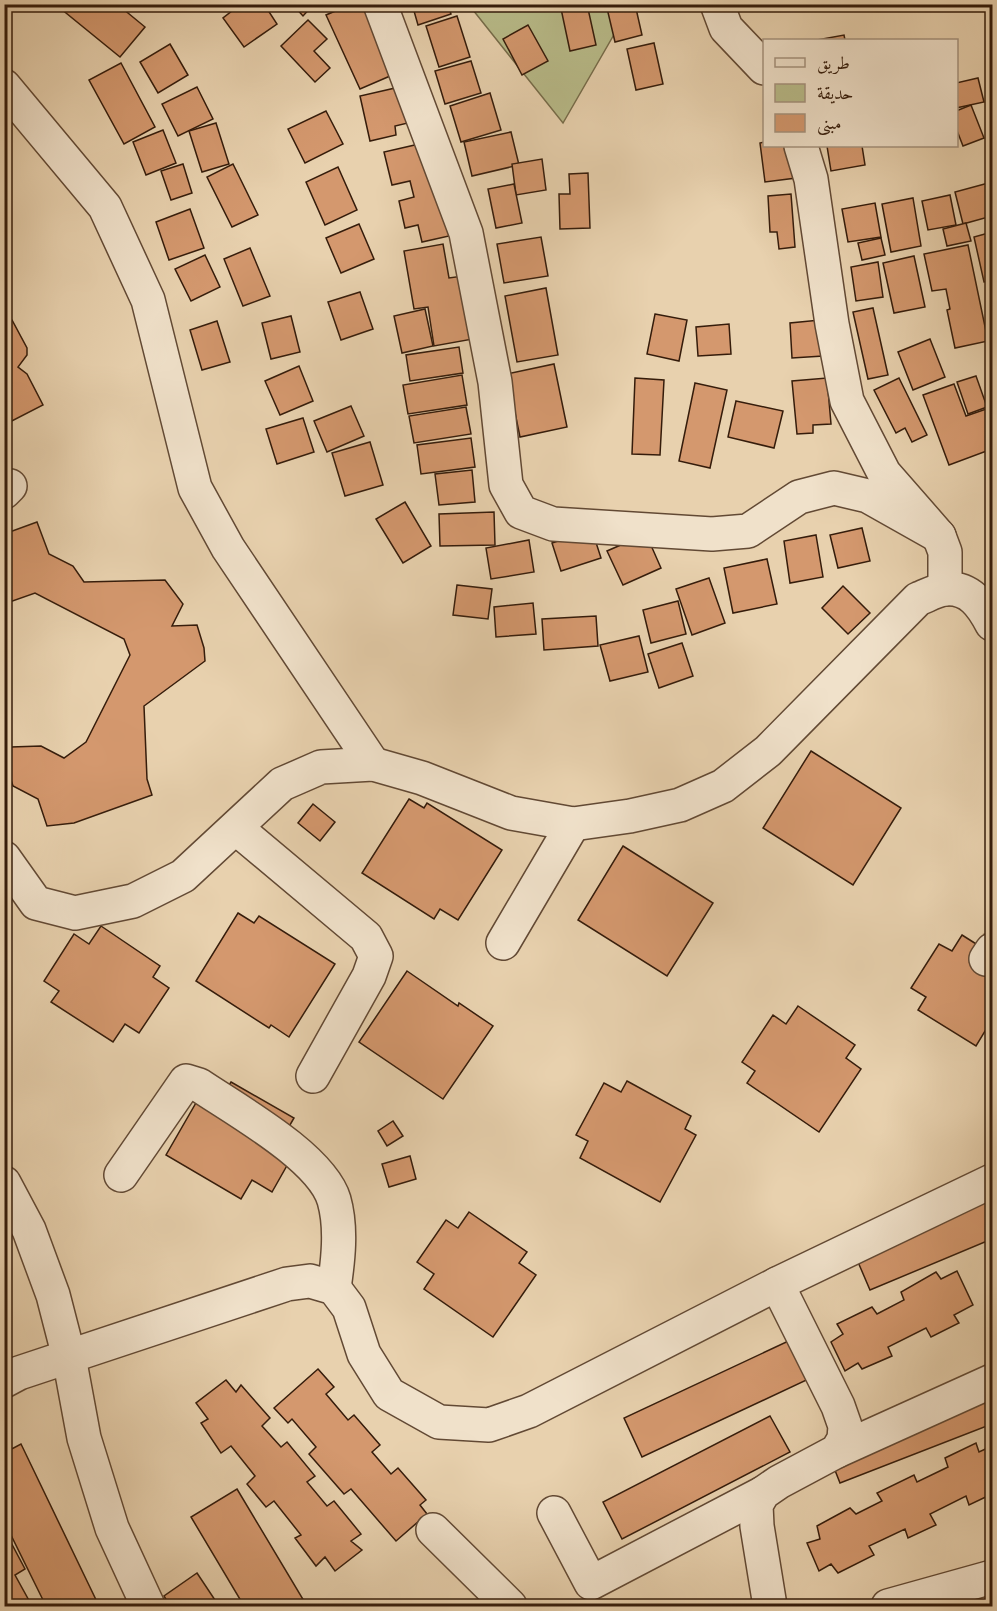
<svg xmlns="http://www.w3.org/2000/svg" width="997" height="1611" font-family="'IM FELL Great Primer',Amiri,serif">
<rect width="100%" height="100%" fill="#e8d1ae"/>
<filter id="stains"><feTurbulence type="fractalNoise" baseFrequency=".00333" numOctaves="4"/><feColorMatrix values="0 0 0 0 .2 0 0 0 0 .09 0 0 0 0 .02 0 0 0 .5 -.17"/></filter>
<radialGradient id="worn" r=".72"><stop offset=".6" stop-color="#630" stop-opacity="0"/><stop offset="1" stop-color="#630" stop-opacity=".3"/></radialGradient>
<!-- green -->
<polygon fill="#b8bb89" stroke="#766c4a" stroke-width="1.5" points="469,5 631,5 563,123"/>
<!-- building -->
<g fill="#d4986e" stroke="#351c0b" stroke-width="1.5">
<polygon points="55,4 117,4 145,27 120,57"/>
<polygon points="241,4 264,4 277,24 244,47 223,18"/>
<polygon points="292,4 314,4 303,16"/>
<polygon points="338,4 369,4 397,73 360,89 326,15 340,9"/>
<polygon points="412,4 448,4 451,14 418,25"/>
<polygon points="560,4 587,4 596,45 570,51"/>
<polygon points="606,4 635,4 642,35 615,42"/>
<polygon points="457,16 470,57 439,67 426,26"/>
<polygon points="308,20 327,39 314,51 330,68 315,82 281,46"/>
<polygon points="528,25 548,61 522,75 503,39"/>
<polygon points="844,35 845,40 817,40"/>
<polygon points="654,43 663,84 636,90 627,49"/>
<polygon points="170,44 188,75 158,93 140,62"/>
<polygon points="471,61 481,93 445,104 435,71"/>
<polygon points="121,63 155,127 124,144 89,80"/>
<polygon points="978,78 984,102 956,108 956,83"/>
<polygon points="404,86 412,122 395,126 396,135 370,141 360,96"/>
<polygon points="197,87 213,119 178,136 162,104"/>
<polygon points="490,93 501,130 461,142 450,106"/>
<polygon points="971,105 984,138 963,146 956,128 956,111"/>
<polygon points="326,111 343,144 305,163 288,129"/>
<polygon points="216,123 229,164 202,172 189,131"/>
<polygon points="163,130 176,163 146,175 133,142"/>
<polygon points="511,132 519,165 472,176 464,142"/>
<polygon points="428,142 449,236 422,242 418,225 405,228 399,201 414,197 410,181 392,185 384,152"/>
<polygon points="764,142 764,146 791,146 796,178 765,182 760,143"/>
<polygon points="827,146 862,146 865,165 831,171"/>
<polygon points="542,159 546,190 516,195 512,164"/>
<polygon points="183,164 192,193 171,200 161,171"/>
<polygon points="233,164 258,215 232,227 207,177"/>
<polygon points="338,167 357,210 325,225 306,182"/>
<polygon points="588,173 590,228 560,229 559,194 570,194 569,174"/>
<polygon points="992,182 992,216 963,224 955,192"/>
<polygon points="514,184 522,223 496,228 488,189"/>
<polygon points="791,194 795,247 779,249 777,232 770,232 768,196"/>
<polygon points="950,195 956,225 928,230 922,201"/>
<polygon points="913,198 921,246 891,252 882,204"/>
<polygon points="875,203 881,237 848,242 842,209"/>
<polygon points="190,209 204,248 169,260 156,222"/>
<polygon points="966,223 971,241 947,246 943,229"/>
<polygon points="359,224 374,259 341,273 326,238"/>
<polygon points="992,232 992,281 984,282 974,237"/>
<polygon points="541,237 548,276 504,283 497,244"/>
<polygon points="881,238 885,255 862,260 858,243"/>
<polygon points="443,244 449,278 463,276 473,339 434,346 428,307 414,309 404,251"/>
<polygon points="968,245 988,341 955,348 947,310 950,309 946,289 932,291 924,254"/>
<polygon points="250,248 270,296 243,306 224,259"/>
<polygon points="205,255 220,287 191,301 175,269"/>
<polygon points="914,256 925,307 894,313 883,263"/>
<polygon points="878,262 883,297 856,301 851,267"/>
<polygon points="546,288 558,355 517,362 505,296"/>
<polygon points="360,292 373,329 341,340 328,302"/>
<polygon points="873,308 888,375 868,379 853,312"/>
<polygon points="425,309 433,346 402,353 394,316"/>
<polygon points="655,314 687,320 679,361 647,354"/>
<polygon points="291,316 300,352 271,359 262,323"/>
<polygon points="4,320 12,320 27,348 27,355 18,367 27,374 43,405 4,425"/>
<polygon points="820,320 823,356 792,358 790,323"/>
<polygon points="217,321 230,362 202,370 190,330"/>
<polygon points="729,324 731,354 698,356 696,327"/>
<polygon points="930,339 945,377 913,390 898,352"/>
<polygon points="459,347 463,373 410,381 406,355"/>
<polygon points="554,364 567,427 520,437 507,374"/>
<polygon points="299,366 313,401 280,415 265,381"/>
<polygon points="462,375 467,405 408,414 403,385"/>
<polygon points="976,376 987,407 968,414 957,382"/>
<polygon points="635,378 664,380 660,455 632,454"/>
<polygon points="827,378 831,424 813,425 813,433 797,434 792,381"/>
<polygon points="899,378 927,435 912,442 905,428 896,433 874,390"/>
<polygon points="695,383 727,390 710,468 679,461"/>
<polygon points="954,384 966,416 992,407 992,449 949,465 923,395"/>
<polygon points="736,401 783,411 774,448 728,437"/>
<polygon points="351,406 364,436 327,452 314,421"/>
<polygon points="466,407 471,434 414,443 409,416"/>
<polygon points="303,418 314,452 277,464 266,429"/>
<polygon points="471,438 475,467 421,474 417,445"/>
<polygon points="370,442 383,485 345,496 332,453"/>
<polygon points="472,470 475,502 439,505 435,474"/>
<polygon points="405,502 431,546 403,563 376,519"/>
<polygon points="494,512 495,545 440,546 439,514"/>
<polygon points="37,522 49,554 73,566 84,582 165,580 183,604 172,626 197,625 204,648 205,661 144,706 147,779 152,795 74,823 47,826 38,799 13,786 4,759 11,747 41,746 64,758 86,742 130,655 124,639 35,593 4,604 4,534"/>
<polygon points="862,528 870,561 838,568 830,535"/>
<polygon points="592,530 601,558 561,571 552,543"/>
<polygon points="646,534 661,568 623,585 607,551"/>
<polygon points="816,535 823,577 790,583 784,541"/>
<polygon points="529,540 534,572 491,579 486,548"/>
<polygon points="767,559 777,604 733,613 724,568"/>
<polygon points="709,578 725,623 692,635 676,589"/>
<polygon points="457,585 492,589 488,619 453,615"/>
<polygon points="843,586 870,613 848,634 822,608"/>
<polygon points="678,601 686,634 651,643 643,610"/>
<polygon points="533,603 536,634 496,637 494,607"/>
<polygon points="596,616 598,646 544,650 542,619"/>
<polygon points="639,636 648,672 610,681 600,645"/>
<polygon points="682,643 693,676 659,688 648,654"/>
<polygon points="811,751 901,808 853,885 763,828"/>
<polygon points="409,799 424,808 427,803 502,850 458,920 440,909 434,919 362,873"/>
<polygon points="313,804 335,822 320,841 298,823"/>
<polygon points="623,846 713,903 667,976 578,920"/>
<polygon points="238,913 254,923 259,916 335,964 289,1037 271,1025 269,1028 196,981"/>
<polygon points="101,926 160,966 153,977 169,988 139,1033 125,1024 113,1042 51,1002 59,991 44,981 74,934 89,944"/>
<polygon points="962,935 992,954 992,1036 985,1031 976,1046 918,1010 926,997 911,988 939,944 952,951"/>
<polygon points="407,971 458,1006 459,1003 493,1026 443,1099 359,1042"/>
<polygon points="798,1006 855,1045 846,1058 861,1069 819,1132 747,1083 755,1071 742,1062 773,1015 786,1024"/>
<polygon points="627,1081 691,1116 685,1129 696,1135 660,1202 580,1158 588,1141 576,1135 604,1083 621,1092"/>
<polygon points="231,1082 294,1118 287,1130 302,1139 272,1192 252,1180 241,1199 166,1155 204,1089 221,1098"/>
<polygon points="393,1121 403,1136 387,1146 378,1131"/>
<polygon points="410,1156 416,1179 389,1187 382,1164"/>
<polygon points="992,1191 992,1239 870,1290 852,1248"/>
<polygon points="469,1212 527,1252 519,1263 536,1275 493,1337 424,1289 434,1274 417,1262 446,1220 458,1228"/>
<polygon points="957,1271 973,1305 954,1315 959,1323 931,1337 926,1328 888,1347 892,1356 862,1369 858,1363 845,1371 831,1342 843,1334 837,1324 872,1307 877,1314 904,1300 901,1292 936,1272 941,1279"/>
<polygon points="812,1330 830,1369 642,1457 624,1418"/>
<polygon points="318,1369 334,1387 326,1394 348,1420 354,1415 380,1445 372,1452 391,1474 398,1468 426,1500 420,1505 427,1514 396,1541 351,1489 344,1494 309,1454 316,1447 292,1419 288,1423 274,1408"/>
<polygon points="992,1369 992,1424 840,1483 827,1450 902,1421 896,1406"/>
<polygon points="226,1380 236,1392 241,1385 270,1418 262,1426 281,1447 287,1442 315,1476 307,1482 327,1506 334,1501 361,1534 351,1541 362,1550 335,1571 325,1557 316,1566 295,1538 301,1535 274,1501 266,1507 247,1484 255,1476 231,1446 221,1453 201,1423 208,1419 196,1403"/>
<polygon points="770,1416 790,1452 622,1539 603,1502"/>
<polygon points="976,1443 979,1452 992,1446 992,1494 969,1505 966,1496 930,1514 936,1525 908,1538 905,1529 869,1546 874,1555 838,1573 831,1564 819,1571 807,1543 820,1539 817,1526 850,1508 856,1514 882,1501 877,1493 914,1475 917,1482 948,1467 945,1458"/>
<polygon points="21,1444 99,1606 46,1606 4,1521 4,1453"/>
<polygon points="237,1489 307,1606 244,1606 191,1517"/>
<polygon points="7,1535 25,1569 15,1575 31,1604 39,1600 42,1606 4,1606 4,1536"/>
<polygon points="197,1573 219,1606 170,1606 164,1596"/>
</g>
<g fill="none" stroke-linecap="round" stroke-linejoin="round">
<!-- minor casing -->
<g stroke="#624934" stroke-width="36">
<g id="minor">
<polyline points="380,4 466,233 495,382 506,485 521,512 553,524 712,534 748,531 799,497 834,488 868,496 939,536"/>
<polyline points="717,4 726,28 764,68"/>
<polyline points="4,86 105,207 148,300 195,488 228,548 373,764"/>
<polyline points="801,146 811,179 832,324 847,401 884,473 939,536 945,552 945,589"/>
<polyline points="4,492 10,486"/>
<polyline points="236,828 366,937 376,956 369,976 313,1076"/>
<path d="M4,858L36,903L75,913L133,901L183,876L282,784L321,767L373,764L422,778L511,813L573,824L630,816L680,805L723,786L768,751L918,599C926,596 937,590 945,589C970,587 982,605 992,624"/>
<polyline points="503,943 573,824"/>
<polyline points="986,959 992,950"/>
<path d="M121,1175L186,1081L199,1085C236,1110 321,1157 334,1200C342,1228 338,1261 334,1288"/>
<polyline points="4,1183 29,1230 53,1295 69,1357 84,1438 112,1528 148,1606"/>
<polyline points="4,1381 19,1373 287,1284 310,1281 334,1288 349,1308 364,1354 389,1394 439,1422 489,1425 529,1411 777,1284 992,1181"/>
<polyline points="837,1451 992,1381"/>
<polyline points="554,1513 591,1583 763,1493"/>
<polyline points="433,1530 510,1606"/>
<polyline points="770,1606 757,1526 756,1505 763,1493 779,1482 837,1451 844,1439 845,1426 838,1406 777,1284"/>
<polyline points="888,1606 992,1577"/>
</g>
</g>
<!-- minor -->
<use href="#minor" stroke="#f0e1ca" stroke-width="33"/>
</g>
<!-- margin -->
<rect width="997" height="1611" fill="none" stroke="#e8d1ae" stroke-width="24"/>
<rect x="6" y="6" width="985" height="1599" fill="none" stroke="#351c0b" stroke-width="3"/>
<rect x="12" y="12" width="973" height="1587" fill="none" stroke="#351c0b" stroke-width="1.5"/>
<!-- legend -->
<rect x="763" y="39" width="195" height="108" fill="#f0e1ca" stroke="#a5927e" stroke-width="1.5"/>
<rect x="775" y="58" width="30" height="9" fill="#f0e1ca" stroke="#a5927e" stroke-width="1.5"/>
<text x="817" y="69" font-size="18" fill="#351c0b">طريق</text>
<rect x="775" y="84" width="30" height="18" fill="#b8bb89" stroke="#a5927e" stroke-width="1.5"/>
<text x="817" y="99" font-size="18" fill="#351c0b">حديقة</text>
<rect x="775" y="114" width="30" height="18" fill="#d4986e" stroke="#a5927e" stroke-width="1.5"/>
<text x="817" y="129" font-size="18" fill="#351c0b">مبنى</text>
<rect width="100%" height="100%" filter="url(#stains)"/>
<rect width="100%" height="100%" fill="url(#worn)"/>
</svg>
